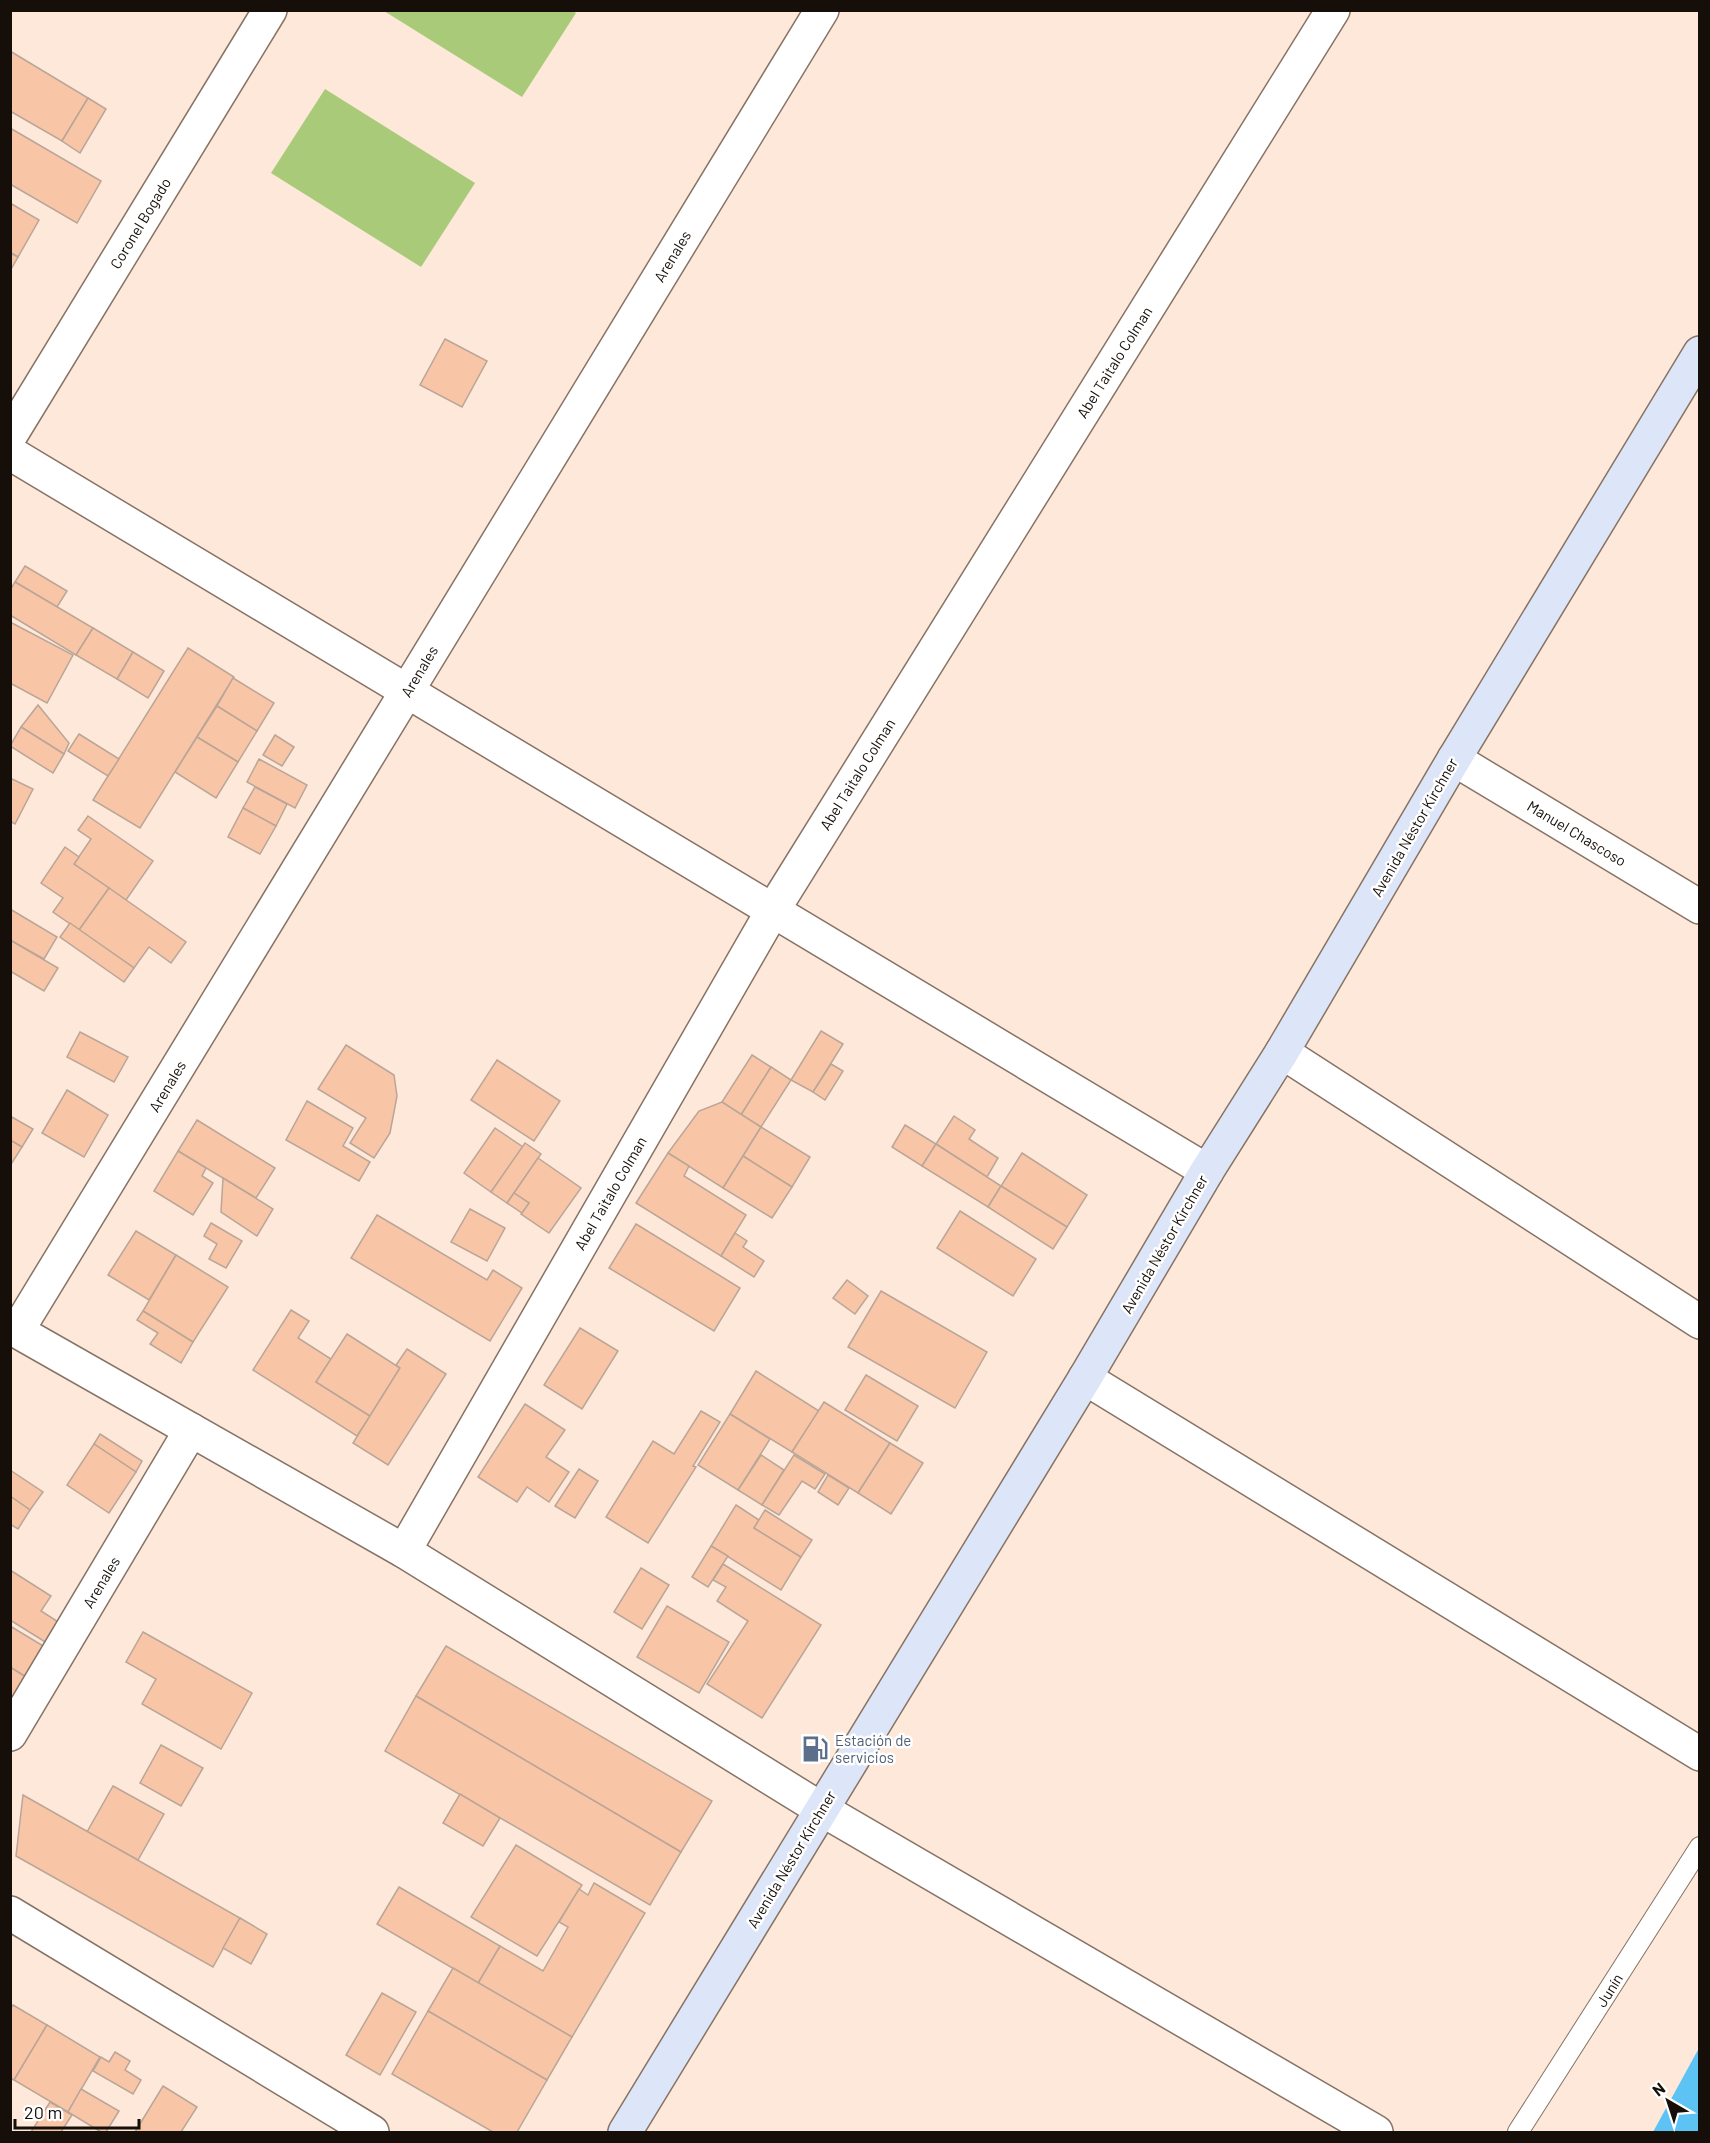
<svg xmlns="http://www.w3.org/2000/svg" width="1710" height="2143" font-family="Barlow,sans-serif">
<rect width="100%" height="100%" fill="#fee8d9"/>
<!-- green -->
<g fill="#a9cb79">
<polygon points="571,10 576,13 522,97 384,11"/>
<polygon points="325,89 475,183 421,267 271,173"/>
</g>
<!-- water -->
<polygon fill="#5dc2f4" points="1699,2048 1699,2132 1653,2132"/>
<!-- building -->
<g fill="#f8c6a7" stroke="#baa597" stroke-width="1.5">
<polygon points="10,51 88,98 62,141 10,111"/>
<polygon points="88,98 106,109 80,153 62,141"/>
<polygon points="10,128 101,181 77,223 10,184"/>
<polygon points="10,203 39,220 18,257 10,252"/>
<polygon points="10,253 18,257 10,271"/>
<polygon points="445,339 487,361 462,407 420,385"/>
<polygon points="25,566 67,591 57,607 15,582"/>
<polygon points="15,582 93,628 76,655 10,615 10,590"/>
<polygon points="10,622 73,655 47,703 10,683"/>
<polygon points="93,628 133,652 117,679 76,655"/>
<polygon points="188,648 234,677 140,828 93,800"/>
<polygon points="133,652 164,671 148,698 117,679"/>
<polygon points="233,678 274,703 257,731 217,706"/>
<polygon points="38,705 69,743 64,754 21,727"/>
<polygon points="217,706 257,731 238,762 197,737"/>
<polygon points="21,727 64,754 53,773 10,746"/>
<polygon points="79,734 119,759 108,776 68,751"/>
<polygon points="275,735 294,747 282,766 263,755"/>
<polygon points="197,737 238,762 216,798 175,772"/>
<polygon points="259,759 307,785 295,808 247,782"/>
<polygon points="10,778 33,789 15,824 10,821"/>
<polygon points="255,787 287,804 276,826 243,808"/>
<polygon points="243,808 276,826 260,854 228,837"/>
<polygon points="88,816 153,861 126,900 74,864 91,839 78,830"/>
<polygon points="65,847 79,857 74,864 109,888 79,930 53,912 63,898 41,883"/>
<polygon points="109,888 186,942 171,963 149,947 134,968 79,930"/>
<polygon points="10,909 57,937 44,959 10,940"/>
<polygon points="70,923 134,968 124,982 60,937"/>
<polygon points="10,940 58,968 44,991 10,971"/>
<polygon points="821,1031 843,1044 813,1092 791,1080"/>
<polygon points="80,1032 128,1057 114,1082 67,1057"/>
<polygon points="346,1045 394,1075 397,1096 390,1133 374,1158 350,1143 366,1118 318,1089"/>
<polygon points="752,1055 771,1067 741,1115 722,1102"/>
<polygon points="497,1060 560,1101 534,1141 471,1100"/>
<polygon points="831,1064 843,1071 825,1100 813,1092"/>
<polygon points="771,1067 791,1080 761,1127 741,1115"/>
<polygon points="67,1090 108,1115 84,1157 42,1133"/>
<polygon points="307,1101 353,1128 343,1146 370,1162 359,1181 286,1140"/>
<polygon points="722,1102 761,1127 723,1188 668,1153 699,1111"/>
<polygon points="10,1116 33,1129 22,1147 10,1140"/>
<polygon points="954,1116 975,1130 969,1139 998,1158 987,1177 936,1144"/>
<polygon points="197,1120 275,1168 256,1198 178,1151"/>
<polygon points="905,1125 936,1144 922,1166 892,1147"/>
<polygon points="761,1127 810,1157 792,1187 743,1156"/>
<polygon points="495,1128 523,1147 491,1192 464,1173"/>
<polygon points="10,1140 22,1147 10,1166"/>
<polygon points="525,1143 541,1154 507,1203 491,1192"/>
<polygon points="936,1144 1001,1186 988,1207 922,1166"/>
<polygon points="178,1151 206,1168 202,1176 213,1183 193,1215 154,1191"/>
<polygon points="668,1153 689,1166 684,1176 746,1215 721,1256 636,1203"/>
<polygon points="1022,1153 1087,1195 1067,1227 1001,1186"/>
<polygon points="743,1156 792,1187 772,1218 723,1188"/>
<polygon points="538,1158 581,1188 549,1233 521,1214 529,1203 514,1193"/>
<polygon points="223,1178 273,1209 257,1236 221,1212"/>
<polygon points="1001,1186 1067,1227 1053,1249 988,1207"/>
<polygon points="514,1193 529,1203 522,1213 507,1203"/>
<polygon points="470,1209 505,1228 487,1261 451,1242"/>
<polygon points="960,1211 1036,1259 1013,1296 937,1248"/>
<polygon points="377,1215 487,1280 493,1270 522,1288 490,1341 351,1258"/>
<polygon points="211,1223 242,1241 226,1268 209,1259 217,1244 204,1236"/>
<polygon points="636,1224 740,1288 714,1331 609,1268"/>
<polygon points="136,1231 176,1255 149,1300 108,1275"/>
<polygon points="735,1233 747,1241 743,1247 764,1261 754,1277 721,1256"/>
<polygon points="176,1255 228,1287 193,1342 143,1311"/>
<polygon points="847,1280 868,1296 855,1314 833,1298"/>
<polygon points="881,1291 987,1352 955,1408 848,1347"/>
<polygon points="291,1310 309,1321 298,1338 331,1359 316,1382 370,1416 357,1436 253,1370"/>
<polygon points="143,1311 193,1342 181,1363 150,1344 158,1333 137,1320"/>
<polygon points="580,1328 618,1351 582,1409 544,1385"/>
<polygon points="347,1334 400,1368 370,1416 316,1382"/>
<polygon points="407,1349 446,1374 388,1465 353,1443 400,1368 396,1365"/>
<polygon points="756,1371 819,1411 792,1452 730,1414"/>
<polygon points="866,1375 918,1406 897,1441 845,1410"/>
<polygon points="824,1402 890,1443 858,1493 792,1452"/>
<polygon points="525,1404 565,1430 546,1457 569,1472 549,1502 527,1487 517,1502 478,1477"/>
<polygon points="701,1411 720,1422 693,1466 696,1467 648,1543 606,1517 653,1441 674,1454"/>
<polygon points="730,1414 770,1439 738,1490 698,1465"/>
<polygon points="100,1434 142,1461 136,1472 94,1444"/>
<polygon points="890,1443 923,1463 891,1514 858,1493"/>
<polygon points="94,1444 136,1472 109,1513 67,1485"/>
<polygon points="761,1455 784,1470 762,1505 738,1490"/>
<polygon points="794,1455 825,1474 815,1489 802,1481 779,1515 762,1505"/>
<polygon points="579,1469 598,1481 575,1518 555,1506"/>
<polygon points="10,1470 43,1492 30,1510 10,1496"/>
<polygon points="828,1475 849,1488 838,1505 818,1492"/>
<polygon points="10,1496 30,1510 18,1529 10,1524"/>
<polygon points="736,1505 759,1520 754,1528 801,1557 781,1590 711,1546"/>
<polygon points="765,1510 812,1540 801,1557 754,1528"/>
<polygon points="711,1546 728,1556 708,1587 692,1577"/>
<polygon points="723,1564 821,1625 762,1718 707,1684 748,1621 717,1601 726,1587 713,1580"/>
<polygon points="641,1568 669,1585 642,1629 614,1612"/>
<polygon points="10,1570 51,1596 41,1611 63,1625 50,1645 10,1620"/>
<polygon points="667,1606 729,1642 699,1693 637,1657"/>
<polygon points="10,1626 45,1647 26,1677 10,1667"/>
<polygon points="143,1632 252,1693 221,1749 142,1704 156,1679 126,1662"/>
<polygon points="446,1646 712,1801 681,1852 416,1696"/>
<polygon points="10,1667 26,1677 10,1701"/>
<polygon points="416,1696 681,1852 650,1905 385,1751"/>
<polygon points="161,1745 203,1768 181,1806 140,1783"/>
<polygon points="113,1786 164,1814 138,1860 87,1832"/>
<polygon points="460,1794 500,1818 483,1846 443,1823"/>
<polygon points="23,1795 240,1918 213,1967 16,1856"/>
<polygon points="516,1845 582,1885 537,1956 471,1917"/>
<polygon points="594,1883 645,1913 572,2037 478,1983 500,1946 543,1971 568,1927 559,1922 579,1889 588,1895"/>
<polygon points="399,1887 500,1946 478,1983 377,1924"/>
<polygon points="240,1918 267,1934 251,1964 223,1948"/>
<polygon points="453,1968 572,2037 547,2080 428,2011"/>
<polygon points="382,1993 416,2012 380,2075 346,2055"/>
<polygon points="13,2005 47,2025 14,2080 10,2078 10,2009"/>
<polygon points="428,2011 547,2080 517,2132 493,2132 392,2074"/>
<polygon points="47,2025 100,2057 68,2112 14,2080"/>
<polygon points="115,2052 130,2061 125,2070 141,2080 133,2094 93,2071 101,2057 109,2062"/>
<polygon points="163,2086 197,2107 181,2132 135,2132"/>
<polygon points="81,2089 119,2111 106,2132 101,2132 68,2112"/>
<polygon points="50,2102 72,2115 61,2132 31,2132"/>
</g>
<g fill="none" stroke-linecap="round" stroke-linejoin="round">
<!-- service casing -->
<g stroke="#867365" stroke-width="22">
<polyline id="service" points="1518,2132 1700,1847"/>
</g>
<!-- minor casing -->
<g stroke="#867365" stroke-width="36">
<g id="minor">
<polyline points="10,436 270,10"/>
<polyline points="10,453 1207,1171"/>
<polyline points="1454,759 1700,907"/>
<polyline points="1282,1052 1700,1322"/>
<polyline points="10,1327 404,1551 821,1809 1376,2132"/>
<polyline points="17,1331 822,10"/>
<polyline points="1085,1378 1700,1754"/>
<polyline points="404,1551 773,910 1333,10"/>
<polyline points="10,1734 191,1430"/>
<polyline points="10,1913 372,2132"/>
</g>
</g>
<!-- secondary casing -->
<g stroke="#867365" stroke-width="36">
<polyline id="secondary" points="625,2132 1085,1378 1207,1171 1282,1052 1454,759 1700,353"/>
</g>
<!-- service -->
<use href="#service" stroke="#fff" stroke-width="20"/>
<!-- minor -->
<use href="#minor" stroke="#fff" stroke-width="33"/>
<!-- secondary -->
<use href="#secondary" stroke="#dde6f9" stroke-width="33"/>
</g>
<!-- icons -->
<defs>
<g id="fuel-bare" transform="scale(2.07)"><path d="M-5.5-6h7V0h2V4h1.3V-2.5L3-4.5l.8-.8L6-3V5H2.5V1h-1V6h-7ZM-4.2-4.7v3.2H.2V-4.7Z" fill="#5c6f8a" stroke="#fff" stroke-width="2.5" paint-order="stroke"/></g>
</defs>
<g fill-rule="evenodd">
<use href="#fuel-bare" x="815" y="1749"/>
</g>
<g text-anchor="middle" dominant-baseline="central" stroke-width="5" stroke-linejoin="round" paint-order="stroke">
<!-- street labels -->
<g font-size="15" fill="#150e09" stroke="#fff">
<text transform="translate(140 223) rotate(-59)">Coronel Bogado</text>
<text transform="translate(672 256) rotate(-59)">Arenales</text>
<text transform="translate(1114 362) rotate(-58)">Abel Taitalo Colman</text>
<text transform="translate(419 671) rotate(-59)">Arenales</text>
<text transform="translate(857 774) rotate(-58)">Abel Taitalo Colman</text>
<text transform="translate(1414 827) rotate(-60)">Avenida Néstor Kirchner</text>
<text transform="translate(1577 833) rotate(31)">Manuel Chascoso</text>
<text transform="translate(167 1086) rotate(-59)">Arenales</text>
<text transform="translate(610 1193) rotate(-60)">Abel Taitalo Colman</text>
<text transform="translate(1164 1244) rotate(-60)">Avenida Néstor Kirchner</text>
<text transform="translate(101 1582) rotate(-59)">Arenales</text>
<text transform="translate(791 1859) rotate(-59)">Avenida Néstor Kirchner</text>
<text transform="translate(1609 1990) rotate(-58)">Junín</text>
</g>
<!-- service labels -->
<g font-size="15" fill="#4e5e75" stroke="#fff" text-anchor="start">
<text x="835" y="1740">Estación de<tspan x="835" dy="17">servicios</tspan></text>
</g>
</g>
<!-- border -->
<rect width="1710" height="2143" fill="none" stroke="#150e09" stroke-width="24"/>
<!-- north arrow -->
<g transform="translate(1668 2101) rotate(321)" stroke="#ffffff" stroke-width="4.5" paint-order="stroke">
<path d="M0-4.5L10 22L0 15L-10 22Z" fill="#150e09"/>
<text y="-9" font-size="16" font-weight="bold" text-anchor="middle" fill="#150e09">N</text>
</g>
<!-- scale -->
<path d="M15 2119v9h124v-9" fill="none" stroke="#150e09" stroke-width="3"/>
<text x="24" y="2119" font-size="18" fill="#150e09" stroke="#ffffff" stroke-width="4.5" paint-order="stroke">20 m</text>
</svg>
